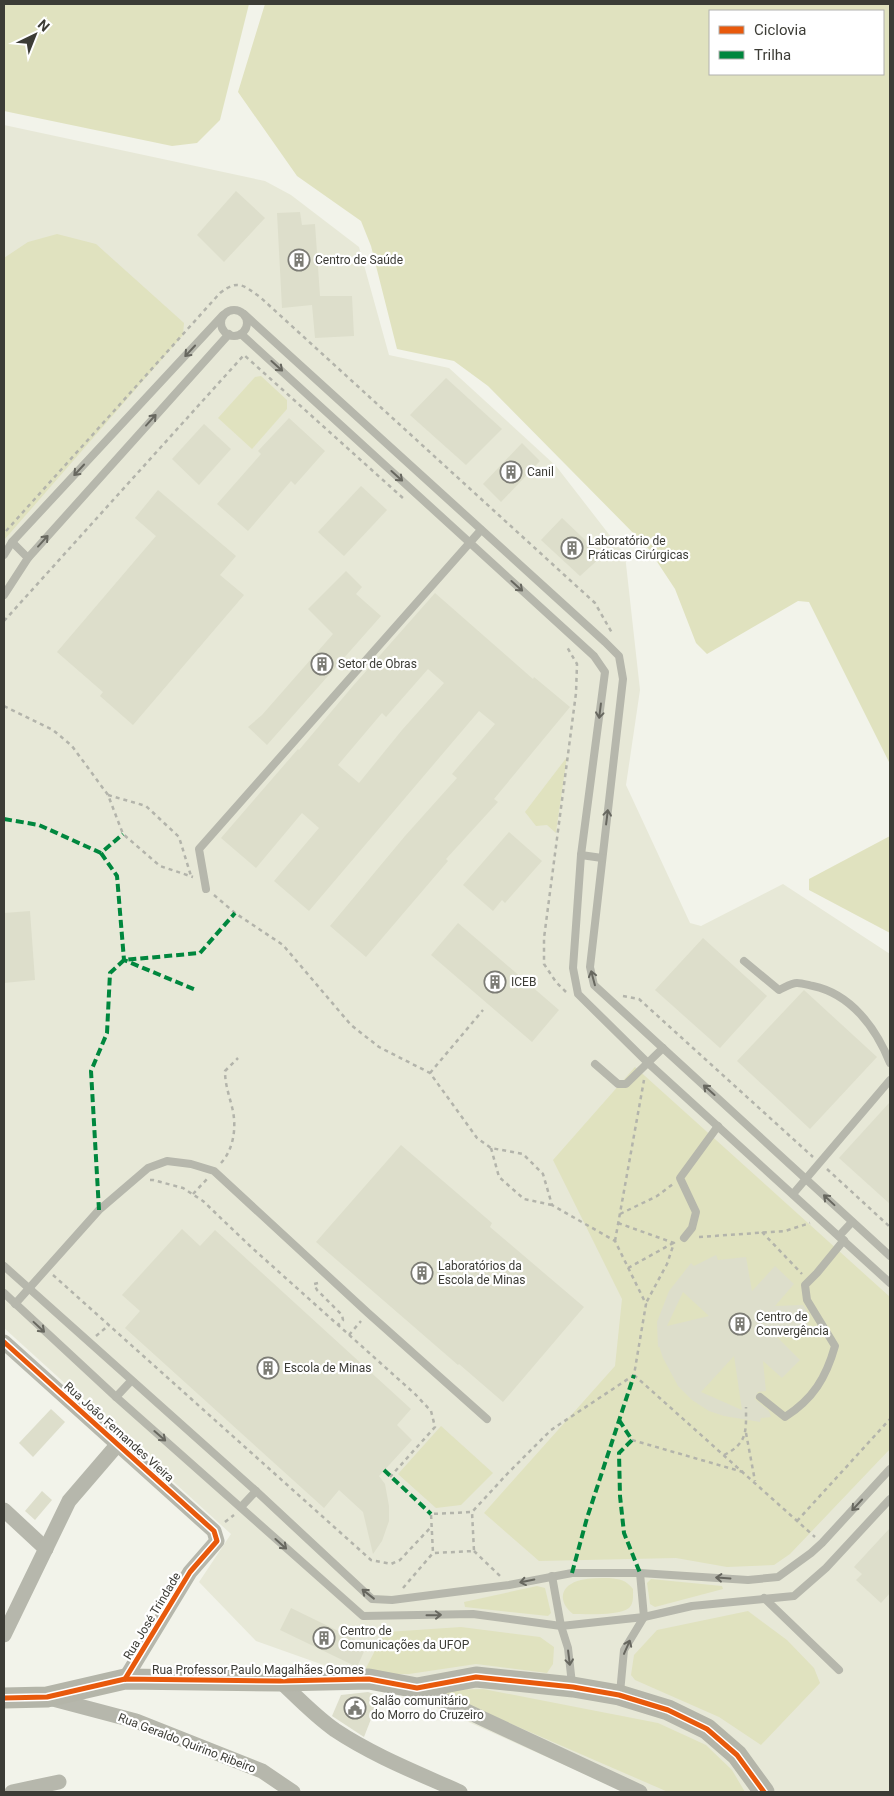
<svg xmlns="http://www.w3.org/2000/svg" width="894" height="1796" font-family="Roboto,sans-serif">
<rect width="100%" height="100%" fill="#f2f3ea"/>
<!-- built -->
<polygon fill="#e7e8d7" points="4,125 265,181 291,195 359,247 389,355 449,368 556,466 625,555 640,690 626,785 690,923 701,926 783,884 890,954 890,1792 625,1792 408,1695 256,1641 199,1582 231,1534 4,1328"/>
<!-- green -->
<g fill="#e0e2bf" fill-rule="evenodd">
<polygon points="4,4 249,4 220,120 197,143 172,146 4,111"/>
<path d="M265,4H890V764L809,602L798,601L707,654L696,643L675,589L648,548L488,386L454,361L397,349L371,246L361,221L297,176L238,92ZM710,11H883V74H710Z"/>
<polygon points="57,234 96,244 184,323 183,335 4,540 4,258 28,242"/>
<polygon points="261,376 287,400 287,409 252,449 218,418 255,377"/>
<polygon points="567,757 556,832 556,833 547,825 536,826 525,812"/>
<polygon points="890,836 890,933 809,890 809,879"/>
<polygon points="635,1067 890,1297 890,1449 790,1554 774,1565 727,1567 676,1558 539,1561 484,1513 615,1366 622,1299 553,1160"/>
<polygon points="441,1426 493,1473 461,1505 436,1508 398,1474"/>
<path d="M609,1578C620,1579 626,1580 633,1589C633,1596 634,1603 629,1608C619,1616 586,1614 573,1614C557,1601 560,1585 581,1580C590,1578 600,1578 609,1578Z"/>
<polygon points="651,1579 722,1586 723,1589 655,1607 650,1604 647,1583"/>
<polygon points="537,1586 545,1588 551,1613 548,1616 465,1607 464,1602"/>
<polygon points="748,1611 787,1640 814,1668 820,1683 761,1745 719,1717 635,1680 631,1675 634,1655 657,1630"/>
<polygon points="461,1627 540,1637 554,1647 553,1664 547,1673 476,1664 409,1674 368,1674 365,1670 382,1637 387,1632"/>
<polygon points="483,1689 658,1723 706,1745 732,1770 745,1792 668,1792 445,1695 447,1690"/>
</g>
<!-- building -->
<g fill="#dddecb" fill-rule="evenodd">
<polygon points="236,191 265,218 224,262 197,235"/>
<polygon points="300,212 302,225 315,224 320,296 352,296 354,336 315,338 312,305 282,308 277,213"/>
<polygon points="446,378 502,429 466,465 410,415"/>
<polygon points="289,418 325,451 295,485 291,481 248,531 217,504 261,454 258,451"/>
<polygon points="204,424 231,449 199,485 172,459"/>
<polygon points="522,443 540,461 501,502 483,484"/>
<polygon points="361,486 387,510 344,556 318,532"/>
<polygon points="158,490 236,556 220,575 244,595 133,725 100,696 103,692 57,652 156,536 135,518"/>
<polygon points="562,518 602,556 580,576 541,540"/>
<polygon points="346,571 362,587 356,594 381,616 267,745 248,727 262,715 333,634 308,609"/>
<path d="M435,593L533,679L534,677L570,707L494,799L498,802L446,859L448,861L366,957L330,926L405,836L457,778L452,774L495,724L479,711L309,911L274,881L319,828L302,813L256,868L221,838L298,749L299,750L352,687ZM428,669L444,683L402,730L359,783L338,765L382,713L386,717Z"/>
<polygon points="509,832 542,861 505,903 502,900 493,911 463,885"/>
<polygon points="30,911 35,980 4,983 4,913"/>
<polygon points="458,923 559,1010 532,1042 431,955"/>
<polygon points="703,938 767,996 720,1048 655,990"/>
<polygon points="804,990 877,1057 810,1129 737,1061"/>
<polygon points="890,1102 890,1204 839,1158"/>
<polygon points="401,1145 492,1223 490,1227 584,1307 503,1402 459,1364 458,1365 316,1242"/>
<polygon points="182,1229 200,1246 215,1230 411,1409 397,1425 412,1440 379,1476 385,1484 389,1506 389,1521 382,1541 373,1554 363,1512 339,1490 324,1508 125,1328 140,1311 122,1295"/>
<path d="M716,1255L718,1260L746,1257L752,1291L775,1266L794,1284L775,1306L803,1305L807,1311L808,1331L774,1334L800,1360L782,1378L763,1361L766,1391L758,1392L755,1399L769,1411L771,1417L761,1418L760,1422L724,1416L709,1411L692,1400L678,1386L663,1358L659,1346L658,1348L657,1322L669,1291L691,1263L694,1266ZM683,1292L709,1316L667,1326ZM734,1356L742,1410L701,1392Z"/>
<polygon points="51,1409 65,1422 33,1457 19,1443"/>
<polygon points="42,1491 52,1500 35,1520 25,1511"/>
<polygon points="890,1528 890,1593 881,1603 856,1580 862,1574 854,1567"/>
<polygon points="291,1608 367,1645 357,1667 280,1630"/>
<polygon points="368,1692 380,1696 364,1737 332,1716 341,1695"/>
</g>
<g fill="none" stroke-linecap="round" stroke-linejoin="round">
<!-- path -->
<g stroke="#b3b4ab" stroke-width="2.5" stroke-dasharray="4 4" stroke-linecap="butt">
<path d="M6,531L220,293C238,279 243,285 260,297L595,603L612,633"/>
<polyline points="4,621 244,355 404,499"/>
<polyline points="4,706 53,730 72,746 108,795 123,834 160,866 193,877"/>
<polyline points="108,795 146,806 179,837 191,876"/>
<polyline points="214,895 235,913 283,945 351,1025 379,1047 430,1073 477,1138 491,1148 523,1154 543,1174 552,1205 615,1241 646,1304 634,1375 551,1430 508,1473 472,1512 431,1514 433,1553 474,1551 472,1512"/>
<polyline points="566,992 556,982 544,964 544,938 576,693 577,664 567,647"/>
<polyline points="623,996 639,999 813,1157"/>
<polyline points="430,1073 483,1010"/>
<polyline points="491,1148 499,1177 524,1199 552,1205"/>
<path d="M221,1163C234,1149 237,1126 232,1107C229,1095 225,1084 225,1071L238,1058"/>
<polyline points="827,1169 890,1227"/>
<polyline points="150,1180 153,1180 183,1188 203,1201 250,1246 415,1394 431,1411 435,1427 390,1477"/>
<polyline points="193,1194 207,1179"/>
<polyline points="620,1214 657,1196 673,1184"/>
<polyline points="618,1223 674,1243 667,1264 646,1303"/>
<polyline points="762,1232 802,1274"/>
<polyline points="699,1237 785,1231 810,1223"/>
<polyline points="615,1241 644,1080"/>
<polyline points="628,1268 675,1242"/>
<polyline points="53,1275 371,1560 391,1564 400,1560 431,1527"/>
<polyline points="318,1283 314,1284 317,1290 342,1315 343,1320 338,1325"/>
<polyline points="349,1335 361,1321"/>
<polyline points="96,1336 109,1325"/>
<polyline points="634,1375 815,1537"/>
<polyline points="746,1433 755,1481"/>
<polyline points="632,1440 743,1472"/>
<path d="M724,1455C748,1443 746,1431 746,1407"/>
<polyline points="797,1521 890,1419"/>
<polyline points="225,1522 234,1515"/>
<polyline points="474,1551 500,1576"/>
<polyline points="403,1588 433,1553"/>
</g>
<!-- lane -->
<g stroke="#b6b7ac" stroke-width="8">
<circle cx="234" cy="323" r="13"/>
<polyline points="244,314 605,642 619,656 623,679 590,967 594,985 890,1256"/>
<polyline points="241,334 594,656 605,672 581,855 573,968 578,994 647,1062 890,1283"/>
<polyline points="12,542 28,558"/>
<polyline points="4,555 12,542 223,315"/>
<polyline points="4,595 28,558 229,334"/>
<polyline points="581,855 602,858"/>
<polyline points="206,889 199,849 481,530"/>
<path d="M744,961L779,990C784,988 791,983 797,983C802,983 808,985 813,986C851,994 876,1028 890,1063"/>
<polyline points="595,1064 618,1084 626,1084 663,1048"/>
<polyline points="793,1194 890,1080"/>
<polyline points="839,1236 852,1222"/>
<polyline points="684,1238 692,1228 696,1212 680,1178 718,1126"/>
<polyline points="4,1266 256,1491 372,1599 392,1600 509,1585 572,1573 640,1573 748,1580 778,1577 811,1553 822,1543 890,1469"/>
<polyline points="4,1293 116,1397 363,1616 473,1614 561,1626 644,1617 692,1606 794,1596 826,1568 890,1499"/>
<polyline points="15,1304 99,1210 148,1168 167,1161 191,1164 214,1171 368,1313 487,1419"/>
<polyline points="116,1397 131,1381"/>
<path d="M760,1397L785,1417C813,1399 826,1378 835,1346L807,1300L805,1285L817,1273L844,1240"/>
<polyline points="241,1507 256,1491"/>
<polyline points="552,1576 561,1626 568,1648 572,1684"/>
<polyline points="764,1598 839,1670"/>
<polyline points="620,1693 624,1650 644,1617 640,1573"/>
</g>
<!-- street -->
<g stroke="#b6b7ac" stroke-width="15">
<polyline points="4,1342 214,1531 217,1541 190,1572 125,1679"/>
<polyline points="4,1510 46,1549"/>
<polyline points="4,1635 69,1501 118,1444"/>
<path d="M280,1681C298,1698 315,1716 335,1730C374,1756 418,1773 460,1792"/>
<polyline points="417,1688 640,1792"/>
<polyline points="49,1698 136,1721 262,1771 293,1792"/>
<polyline points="12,1792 59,1782"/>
</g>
<!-- secondary -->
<polyline stroke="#b4b5a9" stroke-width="21" points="4,1698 47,1697 125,1679 280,1681 369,1679 417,1688 476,1677 573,1687 619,1695 668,1710 707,1729 737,1755 764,1792"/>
<!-- quiet -->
<g stroke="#00873e" stroke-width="4" stroke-dasharray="8 4" stroke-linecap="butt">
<polyline points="4,819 39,825 101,853 123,834"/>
<polyline points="101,853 117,876 124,960 196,990"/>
<polyline points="99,1210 91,1071 107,1033 110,973 124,960 200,953 235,913"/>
<polyline points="619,1420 632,1440 619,1453 620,1496 624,1533 640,1573"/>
<polyline points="384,1470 431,1514"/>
<polyline points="572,1573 587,1518 634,1375"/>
</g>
<!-- cycleway casing -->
<g stroke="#fff" stroke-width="8">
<g id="cycleway">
<polyline points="4,1342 214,1531 217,1541 190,1572 125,1679"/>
<polyline points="4,1698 47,1697 125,1679 280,1681 369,1679 417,1688 476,1677 573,1687 619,1695 668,1710 707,1729 737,1755 764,1792"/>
</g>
</g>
<!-- cycleway -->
<use href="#cycleway" stroke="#e8590c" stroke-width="5"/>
</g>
<!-- one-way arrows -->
<defs><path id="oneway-shaft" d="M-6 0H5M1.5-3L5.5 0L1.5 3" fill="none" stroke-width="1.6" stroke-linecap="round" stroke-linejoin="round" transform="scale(1.25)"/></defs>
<g stroke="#67675f">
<use href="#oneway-shaft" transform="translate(190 351) rotate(133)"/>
<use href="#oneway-shaft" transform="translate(277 366) rotate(42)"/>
<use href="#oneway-shaft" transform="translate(151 420) rotate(-48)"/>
<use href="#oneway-shaft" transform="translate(79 470) rotate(133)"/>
<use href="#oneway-shaft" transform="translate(397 476) rotate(42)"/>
<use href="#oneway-shaft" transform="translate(43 541) rotate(-48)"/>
<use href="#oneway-shaft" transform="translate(517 586) rotate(42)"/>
<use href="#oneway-shaft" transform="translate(600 711) rotate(97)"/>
<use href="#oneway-shaft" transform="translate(607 817) rotate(-83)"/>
<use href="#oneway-shaft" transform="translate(593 978) rotate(-105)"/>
<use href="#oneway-shaft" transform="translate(709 1090) rotate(-138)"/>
<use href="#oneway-shaft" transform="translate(829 1200) rotate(-137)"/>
<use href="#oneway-shaft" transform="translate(39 1327) rotate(43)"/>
<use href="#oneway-shaft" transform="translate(160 1436) rotate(41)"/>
<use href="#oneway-shaft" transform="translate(857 1505) rotate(133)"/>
<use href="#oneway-shaft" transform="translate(281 1544) rotate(42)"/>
<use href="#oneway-shaft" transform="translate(723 1578) rotate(-176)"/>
<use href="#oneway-shaft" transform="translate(527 1581) rotate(168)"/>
<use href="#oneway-shaft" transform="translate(368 1594) rotate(-142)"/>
<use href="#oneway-shaft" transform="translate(434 1615) rotate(-1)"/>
<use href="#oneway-shaft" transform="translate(627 1647) rotate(-66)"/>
<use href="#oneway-shaft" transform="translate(569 1658) rotate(83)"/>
</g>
<!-- icons -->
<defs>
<g id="building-ring" transform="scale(1.125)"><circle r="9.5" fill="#fff" stroke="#7c7c75" stroke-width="1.5"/><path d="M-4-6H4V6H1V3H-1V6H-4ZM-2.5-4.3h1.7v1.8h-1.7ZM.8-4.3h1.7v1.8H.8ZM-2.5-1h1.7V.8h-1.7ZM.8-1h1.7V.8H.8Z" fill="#7c7c75"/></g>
<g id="civic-ring" transform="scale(1.125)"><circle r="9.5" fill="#fff" stroke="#7c7c75" stroke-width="1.5"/><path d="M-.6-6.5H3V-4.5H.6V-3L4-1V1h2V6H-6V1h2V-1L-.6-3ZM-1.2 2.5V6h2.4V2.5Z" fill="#7c7c75"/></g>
</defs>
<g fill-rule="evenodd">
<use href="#building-ring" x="299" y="260"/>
<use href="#building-ring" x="511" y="472"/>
<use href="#building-ring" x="572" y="548"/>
<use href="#building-ring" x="322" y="664"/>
<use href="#building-ring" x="495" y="982"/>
<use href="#building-ring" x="422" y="1273"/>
<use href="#building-ring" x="740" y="1324"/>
<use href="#building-ring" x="268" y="1368"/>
<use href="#building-ring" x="324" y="1638"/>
<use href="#civic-ring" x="355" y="1708"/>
</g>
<g text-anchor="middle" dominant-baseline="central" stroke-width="4.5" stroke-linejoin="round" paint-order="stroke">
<!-- poi labels -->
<g font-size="12" fill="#3c3c36" stroke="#fff" text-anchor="start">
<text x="315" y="260">Centro de Saúde</text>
<text x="527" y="472">Canil</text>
<text x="588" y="541">Laboratório de<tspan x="588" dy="14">Práticas Cirúrgicas</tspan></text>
<text x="338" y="664">Setor de Obras</text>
<text x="511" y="982">ICEB</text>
<text x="438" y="1266">Laboratórios da<tspan x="438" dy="14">Escola de Minas</tspan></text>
<text x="756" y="1317">Centro de<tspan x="756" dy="14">Convergência</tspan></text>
<text x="284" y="1368">Escola de Minas</text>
<text x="340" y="1631">Centro de<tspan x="340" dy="14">Comunicações da UFOP</tspan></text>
<text x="371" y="1701">Salão comunitário<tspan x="371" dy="14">do Morro do Cruzeiro</tspan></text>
</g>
<!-- street labels -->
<g font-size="12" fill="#3c3c36" stroke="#fff">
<text transform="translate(119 1432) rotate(42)">Rua João Fernandes Vieira</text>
<text transform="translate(152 1616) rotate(-59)">Rua José Trindade</text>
<text x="258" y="1670">Rua Professor Paulo Magalhães Gomes</text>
<text transform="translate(187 1743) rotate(21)">Rua Geraldo Quirino Ribeiro</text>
</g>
</g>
<!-- border -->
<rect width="894" height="1796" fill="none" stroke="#3c3c36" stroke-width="10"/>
<!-- legend -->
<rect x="709" y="10" width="175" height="65" fill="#ffffff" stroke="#b1b1af"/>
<rect x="719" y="26" width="25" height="8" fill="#e8590c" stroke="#b1b1af"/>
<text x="754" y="35" font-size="15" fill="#3c3c36">Ciclovia</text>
<rect x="719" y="51" width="25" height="8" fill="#00873e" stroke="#b1b1af"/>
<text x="754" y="60" font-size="15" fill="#3c3c36">Trilha</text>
<!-- north arrow -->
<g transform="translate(35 35) rotate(43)" stroke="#ffffff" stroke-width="4" paint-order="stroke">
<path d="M0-4L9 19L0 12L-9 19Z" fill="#3c3c36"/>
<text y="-8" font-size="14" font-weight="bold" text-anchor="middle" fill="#3c3c36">N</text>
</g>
</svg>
